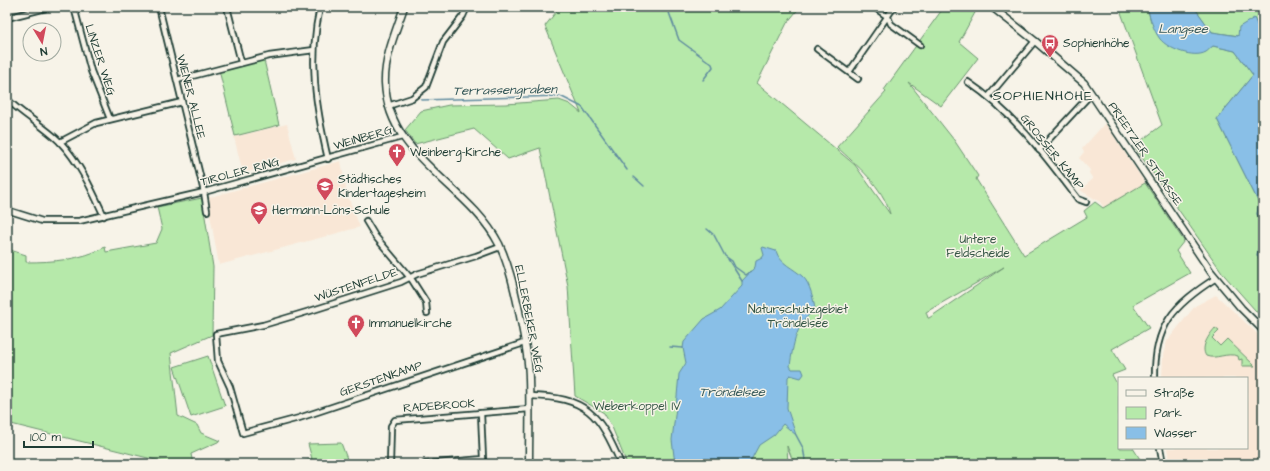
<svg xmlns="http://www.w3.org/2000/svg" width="1270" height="471" font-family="'Architects Daughter',sans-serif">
<rect width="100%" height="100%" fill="#f7f3e8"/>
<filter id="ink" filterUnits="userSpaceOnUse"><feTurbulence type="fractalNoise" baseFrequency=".025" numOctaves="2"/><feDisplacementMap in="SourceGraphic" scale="8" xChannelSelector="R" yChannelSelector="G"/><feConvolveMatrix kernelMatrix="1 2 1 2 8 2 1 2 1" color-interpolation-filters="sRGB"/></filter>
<g filter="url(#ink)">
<!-- built -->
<g fill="#f9e7d6">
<polygon points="1105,123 1145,183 1104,208 1100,202 1080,190 1093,179 1089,173 1090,170 1079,158 1084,152 1082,149"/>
<polygon points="287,124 296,159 243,173 234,137"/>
<polygon points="341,161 347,194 360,227 219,265 207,198"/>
<polygon points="1216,295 1263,339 1263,464 1170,464 1167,448 1247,448 1247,378 1162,378 1163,355 1167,341 1195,306"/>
</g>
<!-- green -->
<g fill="#b6e9aa" stroke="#6a936f" fill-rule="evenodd">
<path d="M560,7H607L621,11L623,7H800L787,23L757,83L855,165L890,214C883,186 857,166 837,147L886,92L884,90L944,7H974L977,9L959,42L978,58L941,106L909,83L954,140L978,176L976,179L1024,255L1087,217L1084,211L1095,202L1103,208L1145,183L1184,241L1176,251L1190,273L1133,305L1149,328L1112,349L1125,370L1112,375L1119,387V448H1133L1143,464H794L787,446L788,464H627L612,427L604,413L575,396L568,286L540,148L508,159L474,129L415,144L405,130L421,111L449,105L506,104L559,100L570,104L581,113L545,26ZM1004,267L929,318H928L926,312Z"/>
<polygon points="1119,7 1147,7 1151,22 1205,52 1213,46 1235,51 1253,75 1217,119 1259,203 1257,214 1263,227 1257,255 1263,265 1263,319 1224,275 1134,146 1162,125"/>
<polygon points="1194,7 1263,7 1263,38 1254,18 1239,36 1212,32"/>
<polygon points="264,60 279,125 235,136 219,70"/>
<path d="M202,198L213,267L212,335L171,353L178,416L197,425L201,433L220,441L191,454L193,464H167L168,463L7,423V249L26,255V262C53,262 81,260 105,247L106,252L156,243L162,229L157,207Z"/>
<path d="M1215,328L1219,331L1212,338L1220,346L1227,339L1255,366H1242V359L1239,360L1238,356C1226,352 1216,360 1206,356C1200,347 1209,335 1215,328Z"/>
<polygon points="208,356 225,406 191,417 174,367"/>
<polygon points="341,443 349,464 294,464 312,459 308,444"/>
</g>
<!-- water -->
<g fill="#89bfe7" stroke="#5f8b9f">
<path d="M1147,7H1194L1212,32L1238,36L1239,27L1254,18L1263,38V265L1257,255L1263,227L1257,214L1259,203L1217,119L1253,75L1235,51L1213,46C1211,47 1208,51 1206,52C1194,59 1168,49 1160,39C1153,30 1150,17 1147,7Z"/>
<path d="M763,247L776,251C780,264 794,268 803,277C810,283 814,301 815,310C796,323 793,345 790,366L792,369H802L804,374L801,378L790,375L788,377L787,408L796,435L783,424L774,435L759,445L751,460L746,464H675L672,440L676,407L679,374L686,363L683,348L684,342L704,319L720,310L742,286V281L755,267L756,261L762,258L764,255L762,248Z"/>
</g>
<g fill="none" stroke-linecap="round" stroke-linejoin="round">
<!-- stream -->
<g stroke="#5f8b9f" stroke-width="1.5">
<polyline points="667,7 679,40 712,64 713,67 703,80"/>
<polyline points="421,100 560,96 582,107 627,170"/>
<polyline points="634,177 644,186"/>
<polyline points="707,229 714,235 725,256 732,261 735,267 746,275 751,271"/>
<polyline points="728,259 742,281"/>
<polyline points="670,347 683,348"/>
<polyline points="796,435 803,448 806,464"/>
</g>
<!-- street casing -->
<g stroke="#1f3d34" stroke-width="8">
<g id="street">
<polyline points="74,7 91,71 110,119"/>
<polyline points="159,7 204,192 207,211"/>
<polyline points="227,7 241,62"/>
<path d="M320,7C308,59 316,108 328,159"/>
<polyline points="874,7 888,17 891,24 920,45"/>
<polyline points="7,18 50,7"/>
<polyline points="817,49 858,79"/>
<polyline points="849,72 894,7"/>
<polyline points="177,80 269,56 314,50"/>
<path d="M968,82C1013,112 1046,157 1078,199L1086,202"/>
<polyline points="989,96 1035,41"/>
<path d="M7,99C23,115 44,126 60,142C80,163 92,190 104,216"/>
<polyline points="388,106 412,98 426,87 443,42 463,16 467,7"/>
<polyline points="60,142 96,123 182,102"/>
<polyline points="1039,150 1091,94"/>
<polyline points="7,210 42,221 79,221 204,192 402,137"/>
<polyline points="366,221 375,236 412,280 426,302 427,313"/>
<polyline points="500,247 476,256 417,274 401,282 310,311 263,325 216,334 218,361 230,387 243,433 299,418 524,343"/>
<path d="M1155,378C1154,325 1174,305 1216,278"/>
<path d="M529,396C587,397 599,413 621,464"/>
<polyline points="1160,448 1163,464"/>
<polyline points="390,464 391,426 395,420 529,409"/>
<polyline points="425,464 483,459 481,413"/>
</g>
</g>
<!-- secondary casing -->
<g stroke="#1f3d34" stroke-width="9">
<g id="secondary">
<path d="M404,7C396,31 384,58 385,83C388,158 468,184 499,244C509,265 514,288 519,311C523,333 529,356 529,379C530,407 529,436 529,464"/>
<polyline points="992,7 1035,41 1084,83 1211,272 1241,308 1263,330"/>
</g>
</g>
<!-- street -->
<use href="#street" stroke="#f7f3e8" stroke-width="4.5"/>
<!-- secondary -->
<use href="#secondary" stroke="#f7f3e8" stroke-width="6"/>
</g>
</g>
<!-- icons -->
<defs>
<g id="bus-pin" transform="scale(0.9)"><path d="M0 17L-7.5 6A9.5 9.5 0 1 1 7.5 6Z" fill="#d1495b" stroke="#f7f3e8"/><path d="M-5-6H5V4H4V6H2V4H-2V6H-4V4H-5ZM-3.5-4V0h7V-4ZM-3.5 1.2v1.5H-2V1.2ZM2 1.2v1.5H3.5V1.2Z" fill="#fff"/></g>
<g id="church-pin" transform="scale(0.9)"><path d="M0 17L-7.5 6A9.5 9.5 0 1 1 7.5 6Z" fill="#d1495b" stroke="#f7f3e8"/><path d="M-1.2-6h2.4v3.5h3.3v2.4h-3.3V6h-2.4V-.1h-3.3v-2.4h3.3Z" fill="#fff"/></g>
<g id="school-pin" transform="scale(0.9)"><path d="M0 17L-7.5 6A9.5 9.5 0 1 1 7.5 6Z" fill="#d1495b" stroke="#f7f3e8"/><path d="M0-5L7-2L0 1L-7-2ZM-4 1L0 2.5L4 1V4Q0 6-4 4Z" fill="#fff"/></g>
</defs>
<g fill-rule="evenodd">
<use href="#bus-pin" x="1050" y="43"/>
<use href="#church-pin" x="397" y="152"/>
<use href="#school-pin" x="325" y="186"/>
<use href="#school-pin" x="259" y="210"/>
<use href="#church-pin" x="356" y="323"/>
</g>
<g text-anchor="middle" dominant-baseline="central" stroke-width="3" stroke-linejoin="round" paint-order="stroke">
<!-- poi labels -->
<g font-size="12" fill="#1f3d34" stroke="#f7f3e8" text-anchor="start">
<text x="1063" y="43">Sophienhöhe</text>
<text x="410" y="152">Weinberg-Kirche</text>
<text x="338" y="179">Städtisches<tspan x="338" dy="14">Kindertagesheim</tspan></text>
<text x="272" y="210">Hermann-Löns-Schule</text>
<text x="369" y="323">Immanuelkirche</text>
</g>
<!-- street labels -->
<g font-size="12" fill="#1f3d34" stroke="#f7f3e8">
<text transform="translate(100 60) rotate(72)">LINZER WEG</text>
<text transform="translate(191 97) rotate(76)">WIENER ALLEE</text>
<text transform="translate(363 138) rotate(-16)">WEINBERG</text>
<text transform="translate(1052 152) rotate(51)">GROSSER KAMP</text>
<text transform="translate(1145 154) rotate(56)">PREETZER STRASSE</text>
<text transform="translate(240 172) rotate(-15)">TIROLER RING</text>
<text transform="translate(356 285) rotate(-18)">WÜSTENFELDE</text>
<text transform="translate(529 319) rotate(79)">ELLERBEKER WEG</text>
<text transform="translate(381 379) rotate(-19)">GERSTENKAMP</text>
<text transform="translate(439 406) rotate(-4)">RADEBROOK</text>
</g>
<!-- park labels -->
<g font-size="12" fill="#365746" stroke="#f7f3e8">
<text x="978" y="239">Untere<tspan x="978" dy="14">Feldscheide</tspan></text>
<text x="798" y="309">Naturschutzgebiet<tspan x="798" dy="14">Tröndelsee</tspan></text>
<text x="637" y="406">Weberkoppel IV</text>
</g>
<!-- water labels -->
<g font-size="13" font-style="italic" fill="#345758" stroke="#f7f3e8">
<text x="1183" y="29">Langsee</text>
<text transform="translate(505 90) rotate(-1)">Terrassengraben</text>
<text x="732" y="392">Tröndelsee</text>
</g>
<!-- quarter labels -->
<g font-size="14" letter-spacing="1" fill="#1f3d34" stroke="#f7f3e8">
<text x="1043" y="96">SOPHIENHÖHE</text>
</g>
</g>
<!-- margin -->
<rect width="1270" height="471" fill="none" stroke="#f7f3e8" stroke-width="24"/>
<rect x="12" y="12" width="1246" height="447" fill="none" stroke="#1f3d34" stroke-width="1.5" filter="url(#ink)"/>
<!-- legend -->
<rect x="1118" y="377" width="130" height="72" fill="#f7f3e8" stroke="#a1aaa0"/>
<rect x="1126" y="390" width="20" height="6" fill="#f7f3e8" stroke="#a1aaa0"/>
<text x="1154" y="397" font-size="12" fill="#1f3d34">Straße</text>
<rect x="1126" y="407" width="20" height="12" fill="#b6e9aa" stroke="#a1aaa0"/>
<text x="1154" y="417" font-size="12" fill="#1f3d34">Park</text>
<rect x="1126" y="427" width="20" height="12" fill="#89bfe7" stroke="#a1aaa0"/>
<text x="1154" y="437" font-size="12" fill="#1f3d34">Wasser</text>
<!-- north arrow -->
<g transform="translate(42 42) rotate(170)"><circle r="19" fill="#f7f3e8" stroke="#a1aaa0"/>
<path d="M0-3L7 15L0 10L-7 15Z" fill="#d1495b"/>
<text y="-6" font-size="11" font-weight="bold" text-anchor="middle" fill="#1f3d34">N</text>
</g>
<!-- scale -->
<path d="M24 441v6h69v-6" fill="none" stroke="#1f3d34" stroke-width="2"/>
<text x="30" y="441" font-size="12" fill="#1f3d34" stroke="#f7f3e8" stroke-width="3" paint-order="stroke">100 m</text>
</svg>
